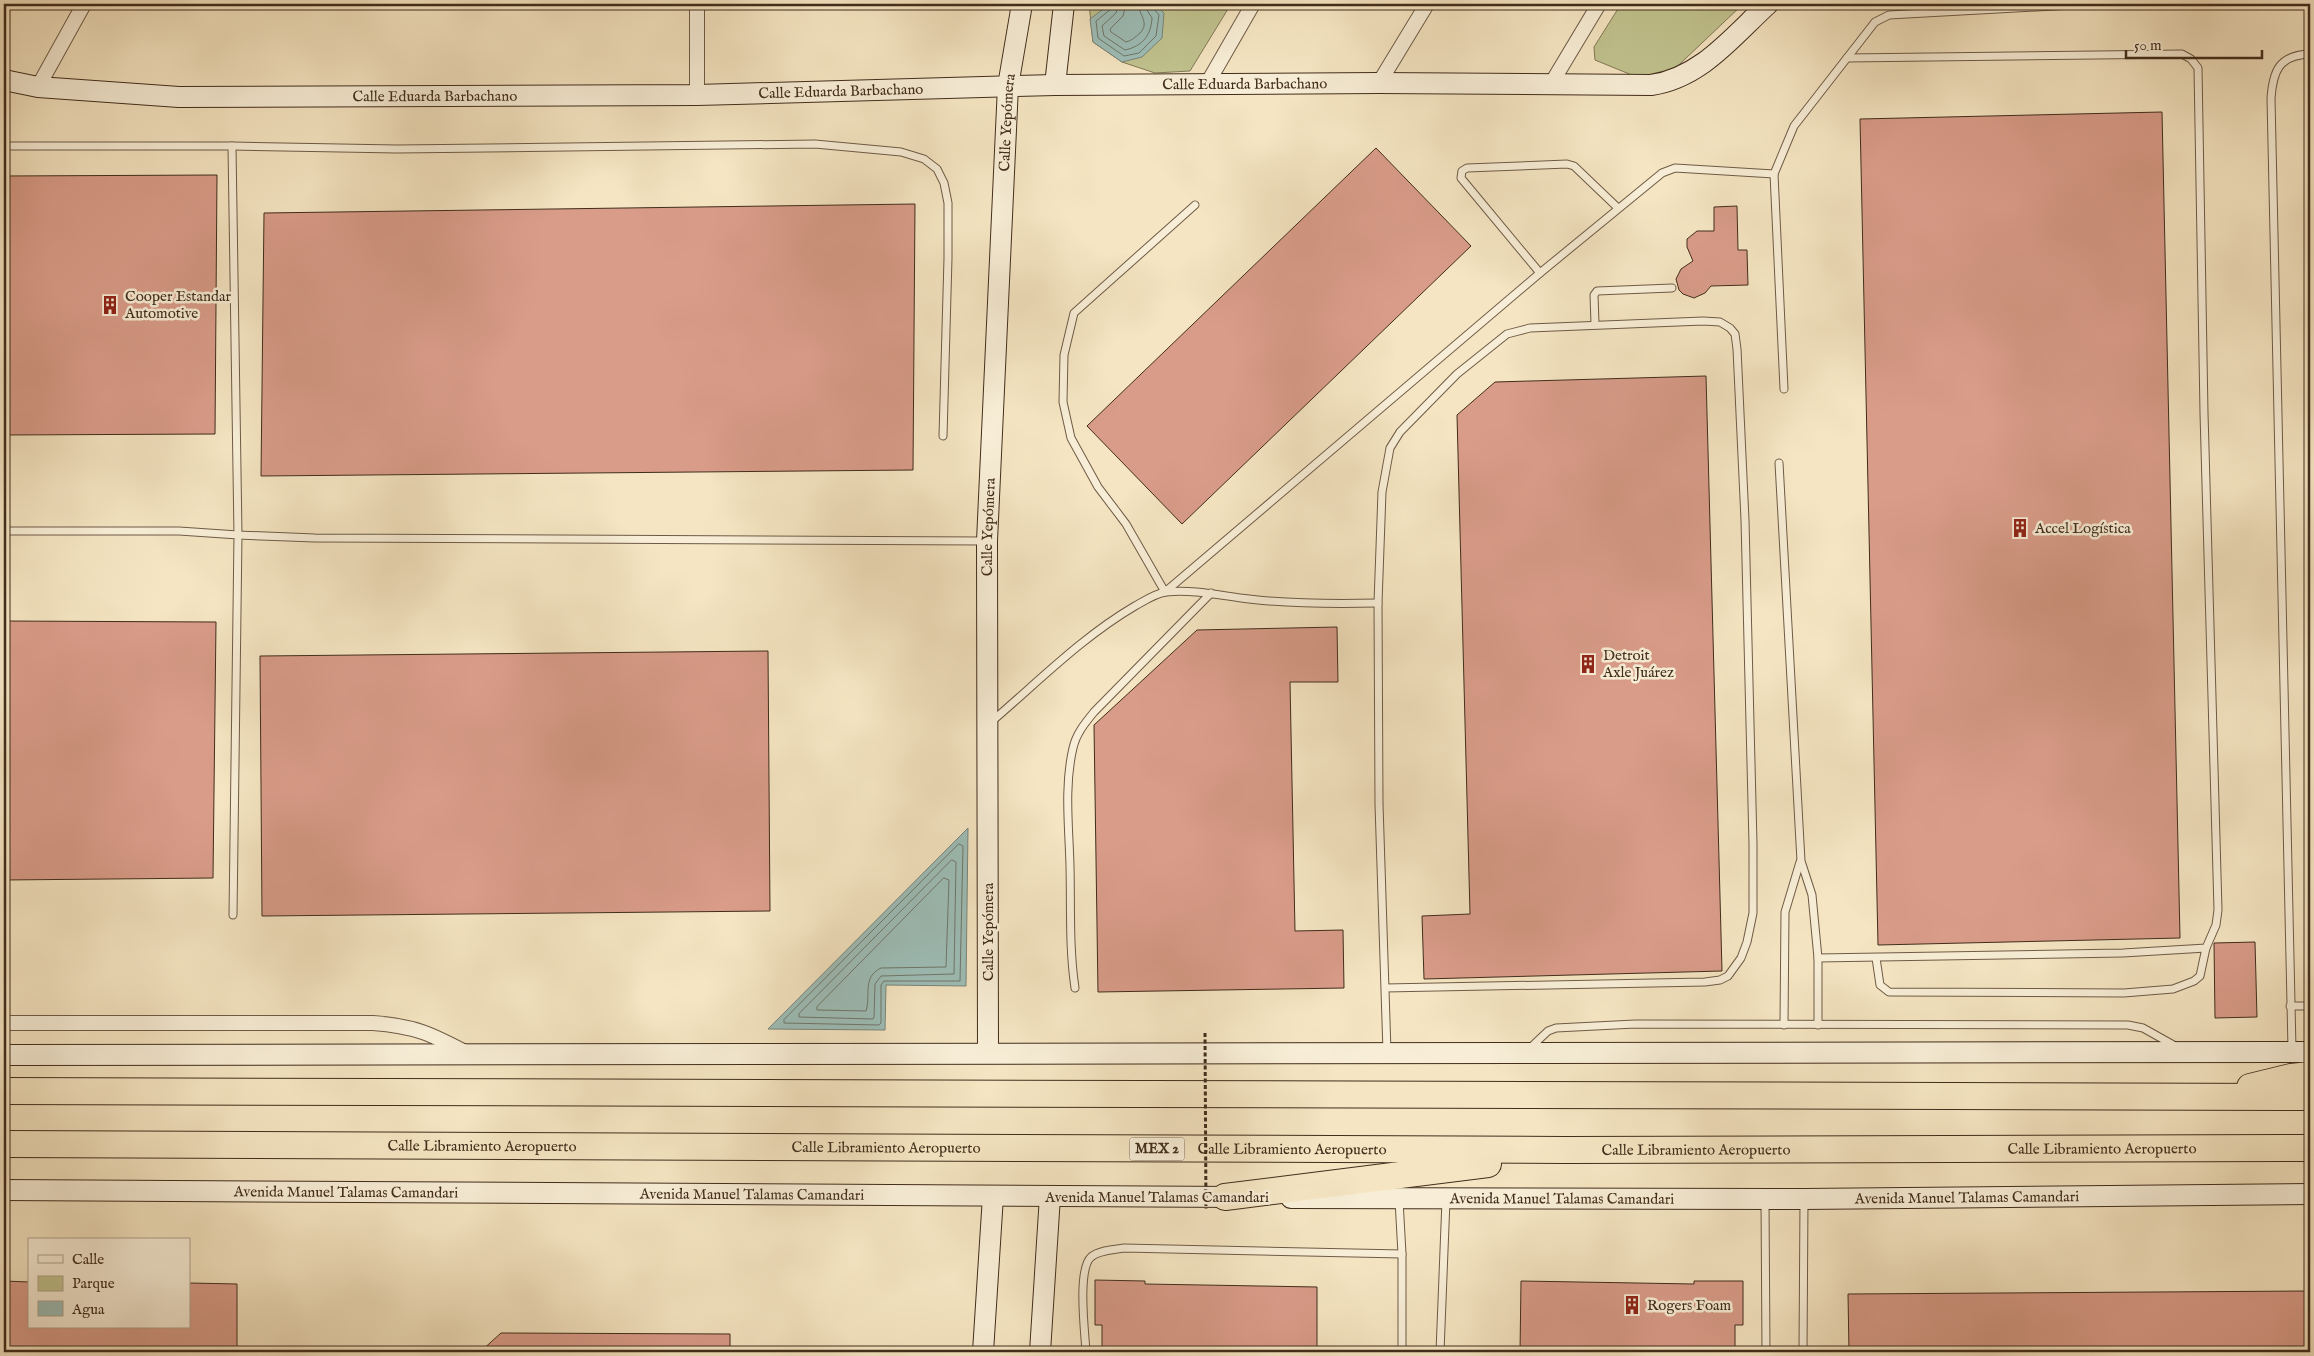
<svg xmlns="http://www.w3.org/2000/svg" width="2314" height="1356" font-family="'IM FELL English',serif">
<rect width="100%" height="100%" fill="#f5e5c2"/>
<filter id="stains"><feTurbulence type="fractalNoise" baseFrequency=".004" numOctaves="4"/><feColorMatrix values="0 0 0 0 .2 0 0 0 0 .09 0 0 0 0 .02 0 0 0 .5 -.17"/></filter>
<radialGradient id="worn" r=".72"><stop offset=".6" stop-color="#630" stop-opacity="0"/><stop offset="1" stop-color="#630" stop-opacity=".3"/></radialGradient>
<!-- green -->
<g fill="#c1c38f" stroke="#817856">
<polygon points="1089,4 1231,4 1190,71 1155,73 1122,62 1093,42"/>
<polygon points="1621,4 1743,4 1663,80 1649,82 1595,60 1594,47"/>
</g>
<!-- water -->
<g fill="#9dbeb8" stroke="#78847a">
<polygon points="1110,4 1155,4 1164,13 1162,38 1142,57 1122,62 1093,42 1090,19"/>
<polygon points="968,828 966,986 886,985 885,1030 768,1029"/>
</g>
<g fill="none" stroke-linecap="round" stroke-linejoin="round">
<!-- shore -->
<g stroke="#6f766a" stroke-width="1">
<polyline points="1112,4 1111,9 1096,21 1098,38 1124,56 1139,53 1156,36 1159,15 1153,8 1152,4"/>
<path d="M1119,4L1116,13L1102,26L1104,36L1125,50C1143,46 1151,35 1152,18L1147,10L1146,4"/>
<path d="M1126,4L1123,16L1110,29L1111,32L1126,42C1133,40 1135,37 1140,33C1150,23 1139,15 1138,4"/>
<polygon points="959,844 963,846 960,981 884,981 881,985 881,1023 879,1025 784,1023 784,1020"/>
<polygon points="952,860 956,862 954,974 881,976 875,984 874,1017 873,1019 799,1017 799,1014"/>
<path d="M944,878L949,880L946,967L881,968C862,977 871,995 866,1011L817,1010V1007Z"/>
</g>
</g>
<!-- building -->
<g fill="#d99c89" stroke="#412d1c">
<polygon points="2162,112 2180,938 1878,945 1860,119"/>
<polygon points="1376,148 1471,246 1182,524 1087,426"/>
<polygon points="217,175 215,434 4,435 4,176"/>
<polygon points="915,204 913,470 261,476 264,213"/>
<polygon points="1737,206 1738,250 1747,250 1748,285 1711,286 1705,293 1694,298 1683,294 1679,290 1676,279 1681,269 1693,261 1687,247 1687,239 1697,231 1714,231 1714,207"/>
<polygon points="1706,376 1722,971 1424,979 1422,916 1470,914 1457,415 1495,382"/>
<polygon points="4,621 216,622 213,878 4,880"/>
<polygon points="1337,627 1338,682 1290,682 1295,931 1343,930 1344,988 1098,992 1094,725 1197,630"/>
<polygon points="768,651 770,911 262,916 260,656"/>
<polygon points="2255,942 2257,1017 2215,1018 2214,943"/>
<polygon points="1095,1280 1145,1281 1145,1284 1317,1287 1317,1352 1102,1352 1102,1325 1095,1325"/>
<polygon points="4,1281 29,1282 29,1327 189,1327 189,1283 237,1284 237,1352 4,1352"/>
<polygon points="1521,1281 1694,1284 1694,1281 1743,1281 1743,1325 1735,1325 1735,1352 1520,1352"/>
<polygon points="2310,1291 2310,1352 1849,1352 1848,1294"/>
<polygon points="501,1333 730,1334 730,1352 480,1352"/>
</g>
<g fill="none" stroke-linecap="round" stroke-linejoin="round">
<!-- lane casing -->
<g stroke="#6e5b46" stroke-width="9">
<g id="lane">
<polyline points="4,146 232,146 238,535 315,538 985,541"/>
<polyline points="232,146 397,149 815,144 901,152 924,159 937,169 944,183 948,203 948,258 943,436"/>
<polyline points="1774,174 1784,389"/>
<polyline points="1195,205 1074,313 1064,355 1063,402 1071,438 1098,487 1126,524 1165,592 1540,273 1662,173 1675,168 1774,174 1794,126 1875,22 1889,15 2090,4"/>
<polyline points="1540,273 1461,178 1462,171 1467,168 1567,164 1574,166 1618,208"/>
<polyline points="1595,324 1594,295 1597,291 1672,288"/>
<polyline points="1779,463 1801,861 1812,895 1818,958 1818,1025"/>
<polyline points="4,531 179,531 238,535 233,915"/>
<path d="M991,722C1038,682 1082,637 1135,606C1144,601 1156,593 1166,592C1194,589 1222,596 1249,599C1292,604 1335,604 1378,603"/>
<polyline points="1818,958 2123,953 2206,948 2216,925 2218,910 2204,413 2198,68 2191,59 2182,54 1847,58"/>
<polyline points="1876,958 1880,985 1889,992 2124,993 2173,989 2194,981 2200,976 2206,948"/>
<path d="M1075,988C1069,948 1071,907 1070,866C1069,827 1064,786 1073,748C1076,734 1085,723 1094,712L1211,593"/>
<polyline points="1385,988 1705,982 1720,980 1728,976 1741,958 1747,942 1753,913 1753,844 1745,520 1737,349 1735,334 1730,328 1720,322 1703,321 1530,328 1507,334 1457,374 1400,432 1390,448 1382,492 1378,603 1379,804 1387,1052"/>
<polyline points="2290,1006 2310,1006"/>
<polyline points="1784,1025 1785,912 1800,862"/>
<polyline points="1529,1049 1548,1031 1556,1028 1635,1024 2128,1025 2143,1028 2177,1047"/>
<path d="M2292,1049L2271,98C2273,71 2279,55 2310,54"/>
<polyline points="1399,1200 1402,1254 1402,1352"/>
<polyline points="1765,1200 1766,1352"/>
<path d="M1086,1352C1085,1333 1077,1270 1091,1257C1099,1250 1114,1250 1124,1248L1402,1254"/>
<polyline points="1440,1352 1446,1200"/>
<polyline points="1803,1352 1804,1200"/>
</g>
</g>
<!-- street casing -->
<g stroke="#6e5b46" stroke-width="16">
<g id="street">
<polyline points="1379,83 1427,4"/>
<polyline points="1207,84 1253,4"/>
<polyline points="1551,84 1599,4"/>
<polyline points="38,87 84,4"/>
<polyline points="697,95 697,4"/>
<path d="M4,1023H373C415,1026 431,1034 467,1053"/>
</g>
</g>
<!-- secondary casing -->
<g stroke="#412d1c" stroke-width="22">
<g id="secondary">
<path id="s1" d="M4,80L38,87L179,97L697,95L1055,85L1379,83L1651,85C1701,78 1733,36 1768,4"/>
<polyline points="1055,85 1064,4"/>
<path id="s2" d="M988,1052L987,541L1008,86L1022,4"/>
<polyline points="4,1055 2310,1052"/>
<path id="s3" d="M4,1190L1239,1197"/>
<path id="s4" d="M1291,1198L1804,1199L2310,1194"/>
<polyline points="983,1352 993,1196"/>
<polyline points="1040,1352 1050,1196"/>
</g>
</g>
<!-- highway casing -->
<g stroke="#412d1c" stroke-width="28">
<g id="highway">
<polyline points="2250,1087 2291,1077 2310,1075"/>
<polyline points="4,1091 2310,1097"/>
<path id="s5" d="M4,1144L1565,1150L2310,1148"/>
<polyline points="1225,1197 1488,1164"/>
</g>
</g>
<!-- lane -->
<use href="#lane" stroke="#f8eed7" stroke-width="7"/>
<!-- street -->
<use href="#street" stroke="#f8eed7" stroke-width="14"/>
<!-- secondary -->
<use href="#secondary" stroke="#f8eed7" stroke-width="20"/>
<!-- highway -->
<use href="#highway" stroke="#f5e5c2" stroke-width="26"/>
<!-- path-bridge -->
<polyline stroke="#412d1c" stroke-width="3" stroke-dasharray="4 2.5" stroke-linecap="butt" points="1205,1033 1206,1209"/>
</g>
<!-- icons -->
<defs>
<g id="building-bare" transform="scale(1.5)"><path d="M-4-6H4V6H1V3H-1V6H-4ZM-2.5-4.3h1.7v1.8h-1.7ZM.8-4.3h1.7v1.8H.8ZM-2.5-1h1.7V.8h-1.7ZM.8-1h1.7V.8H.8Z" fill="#8f2418" stroke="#f8eed7" stroke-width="2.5" paint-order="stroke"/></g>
</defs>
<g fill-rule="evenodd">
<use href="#building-bare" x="110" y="305"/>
<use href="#building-bare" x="2020" y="528"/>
<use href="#building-bare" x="1588" y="664"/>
<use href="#building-bare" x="1632" y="1305"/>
</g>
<g text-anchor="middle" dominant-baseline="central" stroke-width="5" stroke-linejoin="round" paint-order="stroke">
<!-- shield labels -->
<rect fill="#f8eed7" stroke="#786754" stroke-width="1" x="1129.5" y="1137.5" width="55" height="23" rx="4"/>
<g font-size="14" font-weight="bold" fill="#412d1c">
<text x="1157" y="1149">MEX 2</text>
</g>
<!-- street labels -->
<g font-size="15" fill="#412d1c" stroke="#f8eed7">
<text stroke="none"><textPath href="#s1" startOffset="1242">Calle Eduarda Barbachano</textPath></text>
<text stroke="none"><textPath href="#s1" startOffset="838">Calle Eduarda Barbachano</textPath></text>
<text stroke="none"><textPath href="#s1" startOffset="432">Calle Eduarda Barbachano</textPath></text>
<text stroke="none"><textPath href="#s2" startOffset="930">Calle Yepómera</textPath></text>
<text stroke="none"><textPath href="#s2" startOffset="525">Calle Yepómera</textPath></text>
<text transform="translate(988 932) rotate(-90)">Calle Yepómera</text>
<text stroke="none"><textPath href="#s5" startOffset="478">Calle Libramiento Aeropuerto</textPath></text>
<text stroke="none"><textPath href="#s5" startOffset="882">Calle Libramiento Aeropuerto</textPath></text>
<text stroke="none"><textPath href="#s5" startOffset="2098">Calle Libramiento Aeropuerto</textPath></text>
<text stroke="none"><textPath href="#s5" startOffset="1288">Calle Libramiento Aeropuerto</textPath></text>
<text stroke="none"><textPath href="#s5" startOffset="1692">Calle Libramiento Aeropuerto</textPath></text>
<text stroke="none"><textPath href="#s3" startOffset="342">Avenida Manuel Talamas Camandari</textPath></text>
<text stroke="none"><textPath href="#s3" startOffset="748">Avenida Manuel Talamas Camandari</textPath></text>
<text x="1157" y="1197">Avenida Manuel Talamas Camandari</text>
<text stroke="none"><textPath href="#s4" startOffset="676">Avenida Manuel Talamas Camandari</textPath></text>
<text stroke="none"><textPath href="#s4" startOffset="271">Avenida Manuel Talamas Camandari</textPath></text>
</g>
<!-- poi labels -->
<g font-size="15" fill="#412d1c" stroke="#f8eed7" text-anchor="start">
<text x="125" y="296">Cooper Estandar<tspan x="125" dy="17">Automotive</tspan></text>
<text x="2035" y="528">Accel Logística</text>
<text x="1603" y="655">Detroit<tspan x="1603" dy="17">Axle Juárez</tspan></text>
<text x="1647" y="1305">Rogers Foam</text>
</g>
</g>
<!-- margin -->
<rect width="2314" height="1356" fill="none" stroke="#f5e5c2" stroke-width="20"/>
<rect x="5" y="5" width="2304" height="1346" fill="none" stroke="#412d1c" stroke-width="2.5"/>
<rect x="10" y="10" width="2294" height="1336" fill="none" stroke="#412d1c"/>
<!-- legend -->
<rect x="28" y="1238" width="162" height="90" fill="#f8eed7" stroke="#afa18c"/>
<rect x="38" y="1255" width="25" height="8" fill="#f8eed7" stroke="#afa18c"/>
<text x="72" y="1264" font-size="15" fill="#412d1c">Calle</text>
<rect x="38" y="1276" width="25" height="15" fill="#c1c38f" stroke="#afa18c"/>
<text x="72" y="1288" font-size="15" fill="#412d1c">Parque</text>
<rect x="38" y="1301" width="25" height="15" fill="#9dbeb8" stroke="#afa18c"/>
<text x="72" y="1314" font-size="15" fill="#412d1c">Agua</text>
<!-- scale -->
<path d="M2126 50v8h136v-8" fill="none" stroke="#412d1c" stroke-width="2.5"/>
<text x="2134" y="50" font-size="15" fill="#412d1c" stroke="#f8eed7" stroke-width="4" paint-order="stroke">50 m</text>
<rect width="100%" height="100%" filter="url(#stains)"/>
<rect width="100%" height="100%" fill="url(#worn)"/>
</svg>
